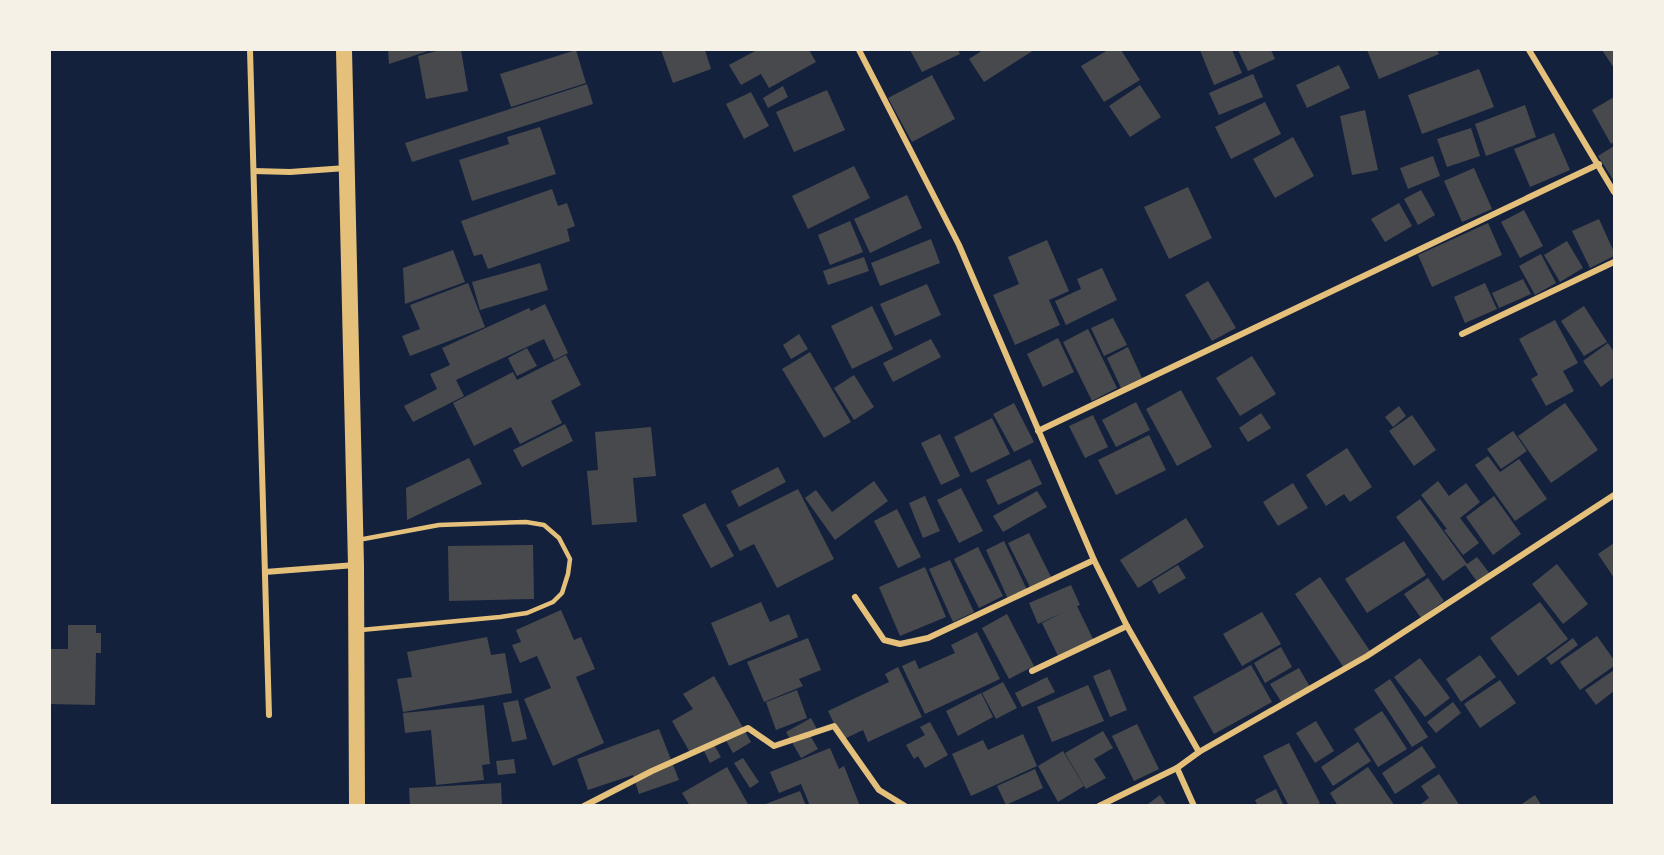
<svg xmlns="http://www.w3.org/2000/svg" width="1664" height="855" font-family="Ubuntu,sans-serif">
<rect width="100%" height="100%" fill="#14213d"/>
<!-- building -->
<g fill="#48494c">
<polygon points="388,50 431,50 389,64"/>
<polygon points="440,50 461,50 468,91 426,99 418,56"/>
<polygon points="576,50 586,83 511,107 500,74"/>
<polygon points="661,50 705,50 711,69 673,83"/>
<polygon points="757,50 809,50 816,62 769,88 761,74 741,85 729,65"/>
<polygon points="910,50 958,50 960,54 922,72"/>
<polygon points="983,50 1034,50 984,82 969,59"/>
<polygon points="1108,50 1121,50 1140,80 1104,102 1081,66"/>
<polygon points="1200,50 1232,50 1242,73 1214,85"/>
<polygon points="1238,50 1271,50 1275,59 1248,71"/>
<polygon points="1367,50 1437,50 1439,54 1379,79"/>
<polygon points="1602,50 1614,50 1614,68"/>
<polygon points="1339,65 1350,88 1307,108 1296,85"/>
<polygon points="1479,69 1494,107 1422,134 1408,95"/>
<polygon points="1253,74 1263,97 1219,115 1209,93"/>
<polygon points="932,75 955,119 912,142 888,98"/>
<polygon points="587,84 593,104 412,162 405,143"/>
<polygon points="1140,85 1161,117 1130,137 1109,106"/>
<polygon points="783,86 788,97 768,108 763,98"/>
<polygon points="827,90 845,130 794,152 776,112"/>
<polygon points="751,92 769,126 744,139 726,104"/>
<polygon points="1614,97 1614,142 1611,144 1592,110"/>
<polygon points="1265,102 1281,134 1231,159 1215,127"/>
<polygon points="1525,105 1536,137 1486,156 1475,124"/>
<polygon points="1365,110 1378,170 1352,175 1340,116"/>
<polygon points="540,127 556,174 472,201 459,160 509,144 507,137"/>
<polygon points="1471,128 1480,156 1447,167 1437,139"/>
<polygon points="1554,133 1570,170 1530,187 1514,149"/>
<polygon points="1293,137 1314,176 1275,198 1253,159"/>
<polygon points="1614,146 1614,181 1598,156"/>
<polygon points="1433,156 1440,176 1408,189 1400,168"/>
<polygon points="854,166 870,198 808,229 792,196"/>
<polygon points="1474,168 1492,209 1462,222 1444,181"/>
<polygon points="1188,187 1212,238 1169,259 1144,207"/>
<polygon points="552,189 558,206 567,203 575,226 567,229 570,241 488,269 482,254 474,256 461,221"/>
<polygon points="1421,190 1435,215 1418,225 1404,199"/>
<polygon points="907,195 922,228 870,253 854,219"/>
<polygon points="1399,203 1412,226 1385,242 1371,219"/>
<polygon points="1524,210 1543,246 1520,258 1501,222"/>
<polygon points="1599,219 1614,252 1614,256 1590,268 1572,231"/>
<polygon points="850,221 863,252 830,265 818,235"/>
<polygon points="1488,223 1502,255 1432,287 1418,255"/>
<polygon points="931,239 940,263 880,286 871,263"/>
<polygon points="1047,240 1069,291 1049,300 1060,325 1015,345 993,295 1019,284 1008,257"/>
<polygon points="1567,241 1583,268 1560,282 1544,255"/>
<polygon points="453,250 465,282 405,304 403,268"/>
<polygon points="1541,254 1556,283 1535,295 1519,266"/>
<polygon points="864,257 869,271 828,285 823,271"/>
<polygon points="540,263 548,290 480,310 472,282"/>
<polygon points="1102,268 1117,300 1066,325 1055,301 1081,289 1077,279"/>
<polygon points="1523,279 1531,294 1499,308 1492,293"/>
<polygon points="1208,281 1236,328 1212,341 1185,295"/>
<polygon points="468,283 485,327 410,356 402,336 420,329 410,305"/>
<polygon points="1485,283 1497,309 1465,323 1454,297"/>
<polygon points="927,284 941,315 895,336 880,304"/>
<polygon points="545,304 568,353 554,360 544,339 456,380 464,396 413,422 404,406 437,389 430,374 450,365 442,348 529,308 531,311"/>
<polygon points="872,306 893,349 852,369 831,326"/>
<polygon points="1584,306 1607,342 1584,356 1561,321"/>
<polygon points="1113,318 1127,345 1104,356 1091,328"/>
<polygon points="1555,320 1578,363 1563,371 1574,391 1546,406 1531,379 1538,375 1519,339"/>
<polygon points="1088,329 1117,388 1092,401 1063,342"/>
<polygon points="799,334 808,349 791,359 783,345"/>
<polygon points="1058,338 1074,372 1043,387 1027,354"/>
<polygon points="931,339 941,357 893,382 883,363"/>
<polygon points="1608,343 1614,352 1614,377 1601,387 1583,361"/>
<polygon points="1128,347 1142,378 1121,388 1107,358"/>
<polygon points="527,348 537,366 517,376 508,358"/>
<polygon points="810,352 851,422 824,438 782,369"/>
<polygon points="566,355 581,385 551,401 562,423 520,444 511,427 474,446 453,403 513,372 517,380"/>
<polygon points="1252,356 1276,394 1240,416 1216,378"/>
<polygon points="854,375 874,407 854,420 834,388"/>
<polygon points="1181,390 1212,447 1177,466 1146,409"/>
<polygon points="1136,402 1150,430 1116,447 1102,420"/>
<polygon points="1014,403 1034,442 1014,452 993,414"/>
<polygon points="1565,403 1598,450 1551,483 1518,436"/>
<polygon points="1399,406 1406,416 1393,427 1385,417"/>
<polygon points="1261,413 1271,428 1248,442 1239,428"/>
<polygon points="1093,415 1108,447 1085,458 1069,426"/>
<polygon points="1412,415 1436,450 1414,466 1389,431"/>
<polygon points="992,418 1010,454 971,473 954,437"/>
<polygon points="565,424 573,441 522,467 513,450"/>
<polygon points="651,427 656,476 633,478 637,522 592,525 587,471 598,470 595,432"/>
<polygon points="1513,431 1527,451 1501,469 1487,449"/>
<polygon points="940,434 960,476 941,485 921,443"/>
<polygon points="1149,435 1166,470 1116,495 1098,460"/>
<polygon points="1347,448 1372,487 1350,502 1344,494 1326,506 1306,475"/>
<polygon points="1488,456 1500,472 1519,459 1547,499 1515,521 1475,465"/>
<polygon points="469,458 482,484 407,520 406,488"/>
<polygon points="1030,459 1042,484 998,505 986,480"/>
<polygon points="778,467 786,482 739,507 731,491"/>
<polygon points="874,481 888,501 835,540 805,498 816,490 832,512"/>
<polygon points="1438,481 1449,496 1466,483 1480,502 1460,518 1479,543 1463,555 1444,530 1447,529 1421,495"/>
<polygon points="1293,483 1308,508 1278,526 1263,502"/>
<polygon points="961,488 983,531 959,543 937,500"/>
<polygon points="798,489 834,559 777,588 754,544 740,551 726,525"/>
<polygon points="1037,491 1047,507 1003,532 993,516"/>
<polygon points="925,496 940,531 923,538 909,503"/>
<polygon points="1494,496 1521,534 1493,555 1466,517"/>
<polygon points="1420,499 1467,564 1477,557 1490,574 1478,583 1465,565 1443,581 1396,517"/>
<polygon points="705,503 734,556 711,568 682,515"/>
<polygon points="897,509 921,557 898,568 874,521"/>
<polygon points="1186,518 1204,547 1138,588 1120,560"/>
<polygon points="1029,533 1051,577 1030,587 1008,543"/>
<polygon points="1004,541 1027,590 1008,599 986,550"/>
<polygon points="1404,541 1426,575 1367,613 1345,579"/>
<polygon points="1614,543 1614,578 1598,554"/>
<polygon points="533,545 534,599 449,601 448,546"/>
<polygon points="978,547 1003,596 979,608 954,559"/>
<polygon points="950,560 974,612 953,622 929,569"/>
<polygon points="1557,564 1588,604 1563,624 1532,584"/>
<polygon points="1178,565 1186,578 1159,594 1152,581"/>
<polygon points="925,567 946,617 900,636 879,587"/>
<polygon points="1320,577 1370,651 1344,668 1295,594"/>
<polygon points="1428,578 1444,601 1421,618 1404,594"/>
<polygon points="1071,585 1080,605 1077,606 1094,641 1059,658 1042,623 1064,612 1038,624 1029,603"/>
<polygon points="761,602 770,622 789,614 798,637 729,666 711,623"/>
<polygon points="1540,602 1568,639 1518,676 1490,638"/>
<polygon points="561,610 574,640 581,637 595,669 576,677 604,743 553,766 524,699 551,688 537,656 520,663 512,645 521,642 516,630"/>
<polygon points="1262,612 1281,644 1242,666 1223,634"/>
<polygon points="1007,614 1034,666 1009,679 982,628"/>
<polygon points="68,625 96,625 96,633 101,633 101,653 96,653 95,705 50,704 50,649 68,649"/>
<polygon points="977,632 1000,679 925,714 902,666 915,660 919,669 955,653 951,645"/>
<polygon points="1597,636 1614,660 1614,666 1580,690 1560,662"/>
<polygon points="487,637 491,655 505,653 512,693 403,712 397,679 412,677 407,652"/>
<polygon points="808,638 821,670 799,679 803,686 764,702 747,662"/>
<polygon points="1573,638 1578,645 1551,665 1546,658"/>
<polygon points="1281,647 1292,667 1265,683 1254,663"/>
<polygon points="1480,655 1496,677 1461,702 1446,679"/>
<polygon points="1420,658 1450,698 1425,717 1394,677"/>
<polygon points="1251,665 1272,702 1214,734 1193,697"/>
<polygon points="898,667 922,717 868,742 863,730 842,740 828,711 889,682 885,674"/>
<polygon points="1299,668 1310,687 1282,703 1270,684"/>
<polygon points="1110,669 1127,710 1110,717 1093,676"/>
<polygon points="1614,670 1614,691 1596,705 1585,690"/>
<polygon points="714,676 751,742 733,753 724,737 713,743 721,757 710,763 703,749 692,756 672,721 693,709 683,694"/>
<polygon points="1047,677 1055,692 1022,707 1015,693"/>
<polygon points="1390,679 1428,737 1412,747 1374,690"/>
<polygon points="1500,680 1516,703 1480,728 1464,704"/>
<polygon points="1003,682 1017,708 996,719 982,693"/>
<polygon points="1088,685 1104,721 1052,742 1037,707"/>
<polygon points="797,690 807,718 776,730 766,702"/>
<polygon points="981,693 993,717 958,736 946,711"/>
<polygon points="518,700 527,739 512,742 503,703"/>
<polygon points="1453,702 1461,713 1436,733 1427,722"/>
<polygon points="484,705 490,764 482,765 484,780 436,785 431,730 405,733 403,713"/>
<polygon points="1382,711 1407,749 1378,767 1354,729"/>
<polygon points="811,718 819,733 811,737 818,749 801,758 786,732"/>
<polygon points="1316,721 1334,751 1315,763 1296,733"/>
<polygon points="930,722 948,755 925,768 918,756 914,759 906,745 925,735 920,727"/>
<polygon points="1137,724 1159,769 1134,781 1112,736"/>
<polygon points="659,729 679,780 639,794 633,775 588,790 577,759"/>
<polygon points="1103,731 1113,748 1094,759 1106,778 1086,789 1065,753"/>
<polygon points="1023,734 1037,766 971,796 952,754 983,740 988,750"/>
<polygon points="1358,742 1371,761 1333,786 1321,767"/>
<polygon points="1289,743 1320,803 1314,806 1289,806 1263,756"/>
<polygon points="1422,746 1436,767 1395,794 1382,773"/>
<polygon points="830,748 839,769 844,766 860,806 810,806 801,784 779,793 770,772"/>
<polygon points="1063,751 1084,786 1058,802 1038,766"/>
<polygon points="743,758 759,782 750,788 734,763"/>
<polygon points="514,759 516,773 498,775 496,761"/>
<polygon points="727,767 749,806 690,806 682,793"/>
<polygon points="1368,767 1395,806 1338,806 1330,793"/>
<polygon points="1035,769 1043,788 1006,805 997,786"/>
<polygon points="1439,774 1460,806 1418,806 1429,798 1421,786"/>
<polygon points="501,783 502,806 410,806 409,788"/>
<polygon points="1276,789 1284,806 1258,806 1255,800"/>
<polygon points="800,791 806,806 763,806 763,805"/>
<polygon points="1160,795 1167,806 1149,806 1148,804"/>
<polygon points="1535,795 1542,806 1519,806"/>
</g>
<g fill="none" stroke-linecap="round" stroke-linejoin="round">
<!-- service -->
<polyline stroke="#e5c07b" stroke-width="4.5" points="358,540 439,525 526,522 544,525 559,538 570,559 568,574 562,593 553,602 527,613 500,617 361,630"/>
<!-- minor -->
<g stroke="#e5c07b" stroke-width="6">
<polyline points="250,50 269,715"/>
<polyline points="859,50 959,245 1094,560 1127,626 1199,752"/>
<polyline points="1529,50 1614,192"/>
<polyline points="254,171 290,172 346,168"/>
<polyline points="1462,334 1614,262"/>
<polyline points="1038,431 1599,164"/>
<polyline points="265,572 355,565"/>
<polyline points="855,597 884,640 900,644 928,638 1094,560"/>
<polyline points="1032,671 1127,626"/>
<polyline points="1177,768 1194,806"/>
<polyline points="584,806 652,771 748,728 774,746 834,726 879,790 905,806"/>
<polyline points="1099,806 1177,768 1199,752 1367,656 1614,495"/>
</g>
<!-- trunk -->
<polyline stroke="#e5c07b" stroke-width="16" points="344,50 356,565 357,806"/>
</g>
<!-- border -->
<rect width="1664" height="855" fill="none" stroke="#f6f1e7" stroke-width="102"/>
</svg>
